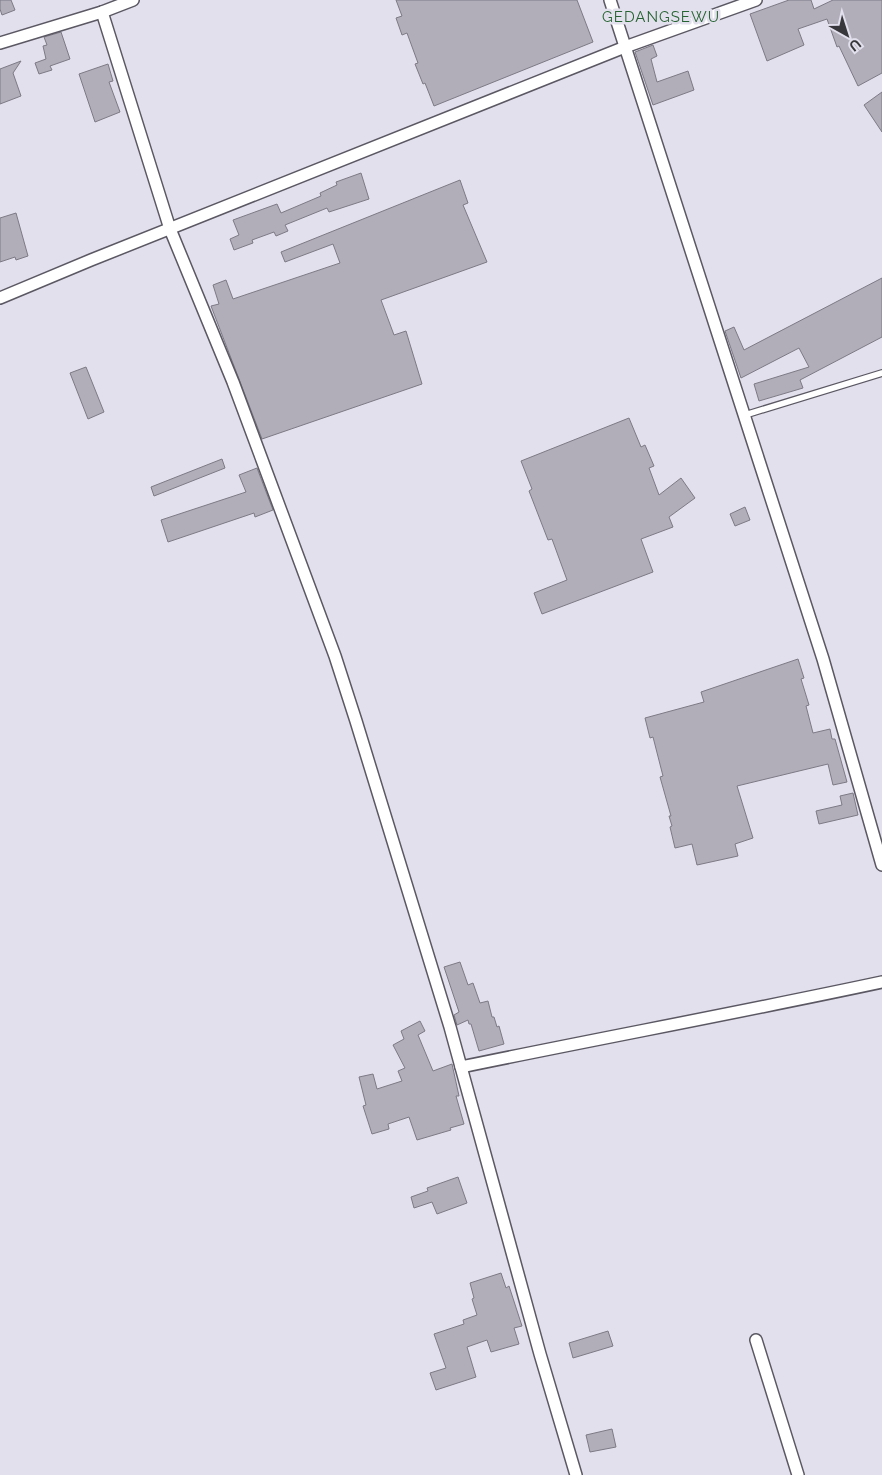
<svg xmlns="http://www.w3.org/2000/svg" width="882" height="1475" font-family="Raleway,sans-serif">
<rect width="100%" height="100%" fill="#e3e0ed"/>
<!-- building -->
<g fill="#b1aeba" stroke="#7d7a85">
<polygon points="0,0 11,0 15,10 2,15 0,9"/>
<polygon points="396,0 577,0 593,42 434,106 425,83 423,84 415,64 418,63 407,33 402,35 396,18 402,16"/>
<polygon points="789,0 811,0 814,9 833,0 882,0 882,73 858,86 839,46 837,47 827,19 798,29 804,45 767,61 750,14"/>
<polygon points="61,32 70,59 50,66 52,70 39,74 35,63 46,59 43,46 47,45 44,37"/>
<polygon points="653,45 657,56 651,59 657,82 688,71 694,90 653,105 635,52"/>
<polygon points="21,61 13,73 21,96 0,104 0,69"/>
<polygon points="108,64 113,81 109,82 120,112 95,122 79,74"/>
<polygon points="882,92 882,132 864,105"/>
<polygon points="361,173 369,199 329,212 327,208 285,225 288,231 276,236 274,232 252,240 253,243 234,250 230,239 239,235 233,220 277,204 281,213 321,196 320,193 337,185 336,182"/>
<polygon points="460,180 468,203 463,205 487,262 381,300 394,335 406,331 422,384 262,439 211,306 219,304 213,285 226,280 233,299 340,263 333,244 285,262 281,252"/>
<polygon points="16,213 28,256 16,260 15,257 0,262 0,218"/>
<polygon points="882,278 882,337 800,380 803,388 759,401 754,384 809,367 799,348 741,378 725,331 734,327 744,350"/>
<polygon points="86,367 104,412 88,419 70,373"/>
<polygon points="629,418 641,447 645,445 654,466 649,468 659,495 681,478 695,498 669,517 673,527 641,539 653,572 542,614 534,593 567,580 552,539 548,540 529,491 532,489 521,461"/>
<polygon points="222,459 225,468 154,496 151,487"/>
<polygon points="257,468 273,510 255,517 254,513 168,542 161,520 246,492 239,475"/>
<polygon points="745,507 750,520 735,526 730,514"/>
<polygon points="798,659 804,678 801,679 809,705 806,706 813,733 830,729 832,739 835,739 847,782 833,785 828,764 737,786 753,838 735,844 738,856 697,865 692,844 675,848 670,827 672,826 669,816 671,816 660,777 663,776 653,737 650,738 645,718 704,702 701,692"/>
<polygon points="853,793 858,815 819,824 816,811 842,805 840,796"/>
<polygon points="460,962 468,985 473,983 480,1003 488,1001 492,1017 494,1017 497,1027 499,1026 504,1044 479,1051 471,1024 469,1024 468,1020 457,1025 454,1015 459,1012 444,967"/>
<polygon points="420,1021 425,1031 418,1035 433,1071 452,1064 459,1096 456,1096 464,1124 450,1128 451,1130 417,1140 409,1117 388,1124 389,1129 372,1134 363,1106 366,1105 359,1077 373,1074 377,1089 402,1081 398,1071 405,1068 393,1045 404,1039 401,1031"/>
<polygon points="458,1177 467,1203 437,1214 432,1202 414,1208 411,1197 428,1191 427,1188"/>
<polygon points="501,1273 506,1288 509,1286 522,1326 514,1328 519,1344 491,1352 487,1340 467,1347 476,1377 436,1390 430,1373 446,1368 434,1334 464,1324 463,1320 477,1315 472,1299 474,1298 470,1283"/>
<polygon points="608,1331 613,1346 573,1358 569,1343"/>
<polygon points="612,1429 616,1447 590,1452 586,1435"/>
</g>
<g fill="none" stroke-linecap="round" stroke-linejoin="round">
<!-- lane casing -->
<g stroke="#5b5863" stroke-width="8">
<polyline id="lane" points="745,415 882,373"/>
</g>
<!-- street casing -->
<g stroke="#5b5863" stroke-width="14">
<g id="street">
<polyline points="610,0 823,659 882,865"/>
<polyline points="102,12 170,229 233,382 335,656 356,721 450,1027 540,1354 576,1475"/>
<polyline points="0,43 102,12 133,0"/>
<polyline points="0,298 91,260 625,47 756,0"/>
<path d="M461,1067C601,1038 742,1012 882,982"/>
<polyline points="756,1340 798,1475"/>
</g>
</g>
<!-- lane -->
<use href="#lane" stroke="#fff" stroke-width="5.5"/>
<!-- street -->
<use href="#street" stroke="#fff" stroke-width="11"/>
</g>
<g text-anchor="middle" dominant-baseline="central" stroke-width="5" stroke-linejoin="round" paint-order="stroke">
<!-- quarter labels -->
<g font-size="15" letter-spacing="1" fill="#266332" stroke="#e3e0ed">
<text x="661" y="17">GEDANGSEWU</text>
</g>
</g>
<!-- north arrow -->
<g transform="translate(847 35) rotate(141)" stroke="#e3e0ed" stroke-width="4" paint-order="stroke">
<path d="M0-4L9 19L0 12L-9 19Z" fill="#38373c"/>
<text y="-8" font-size="14" font-weight="bold" text-anchor="middle" fill="#38373c">U</text>
</g>
</svg>
